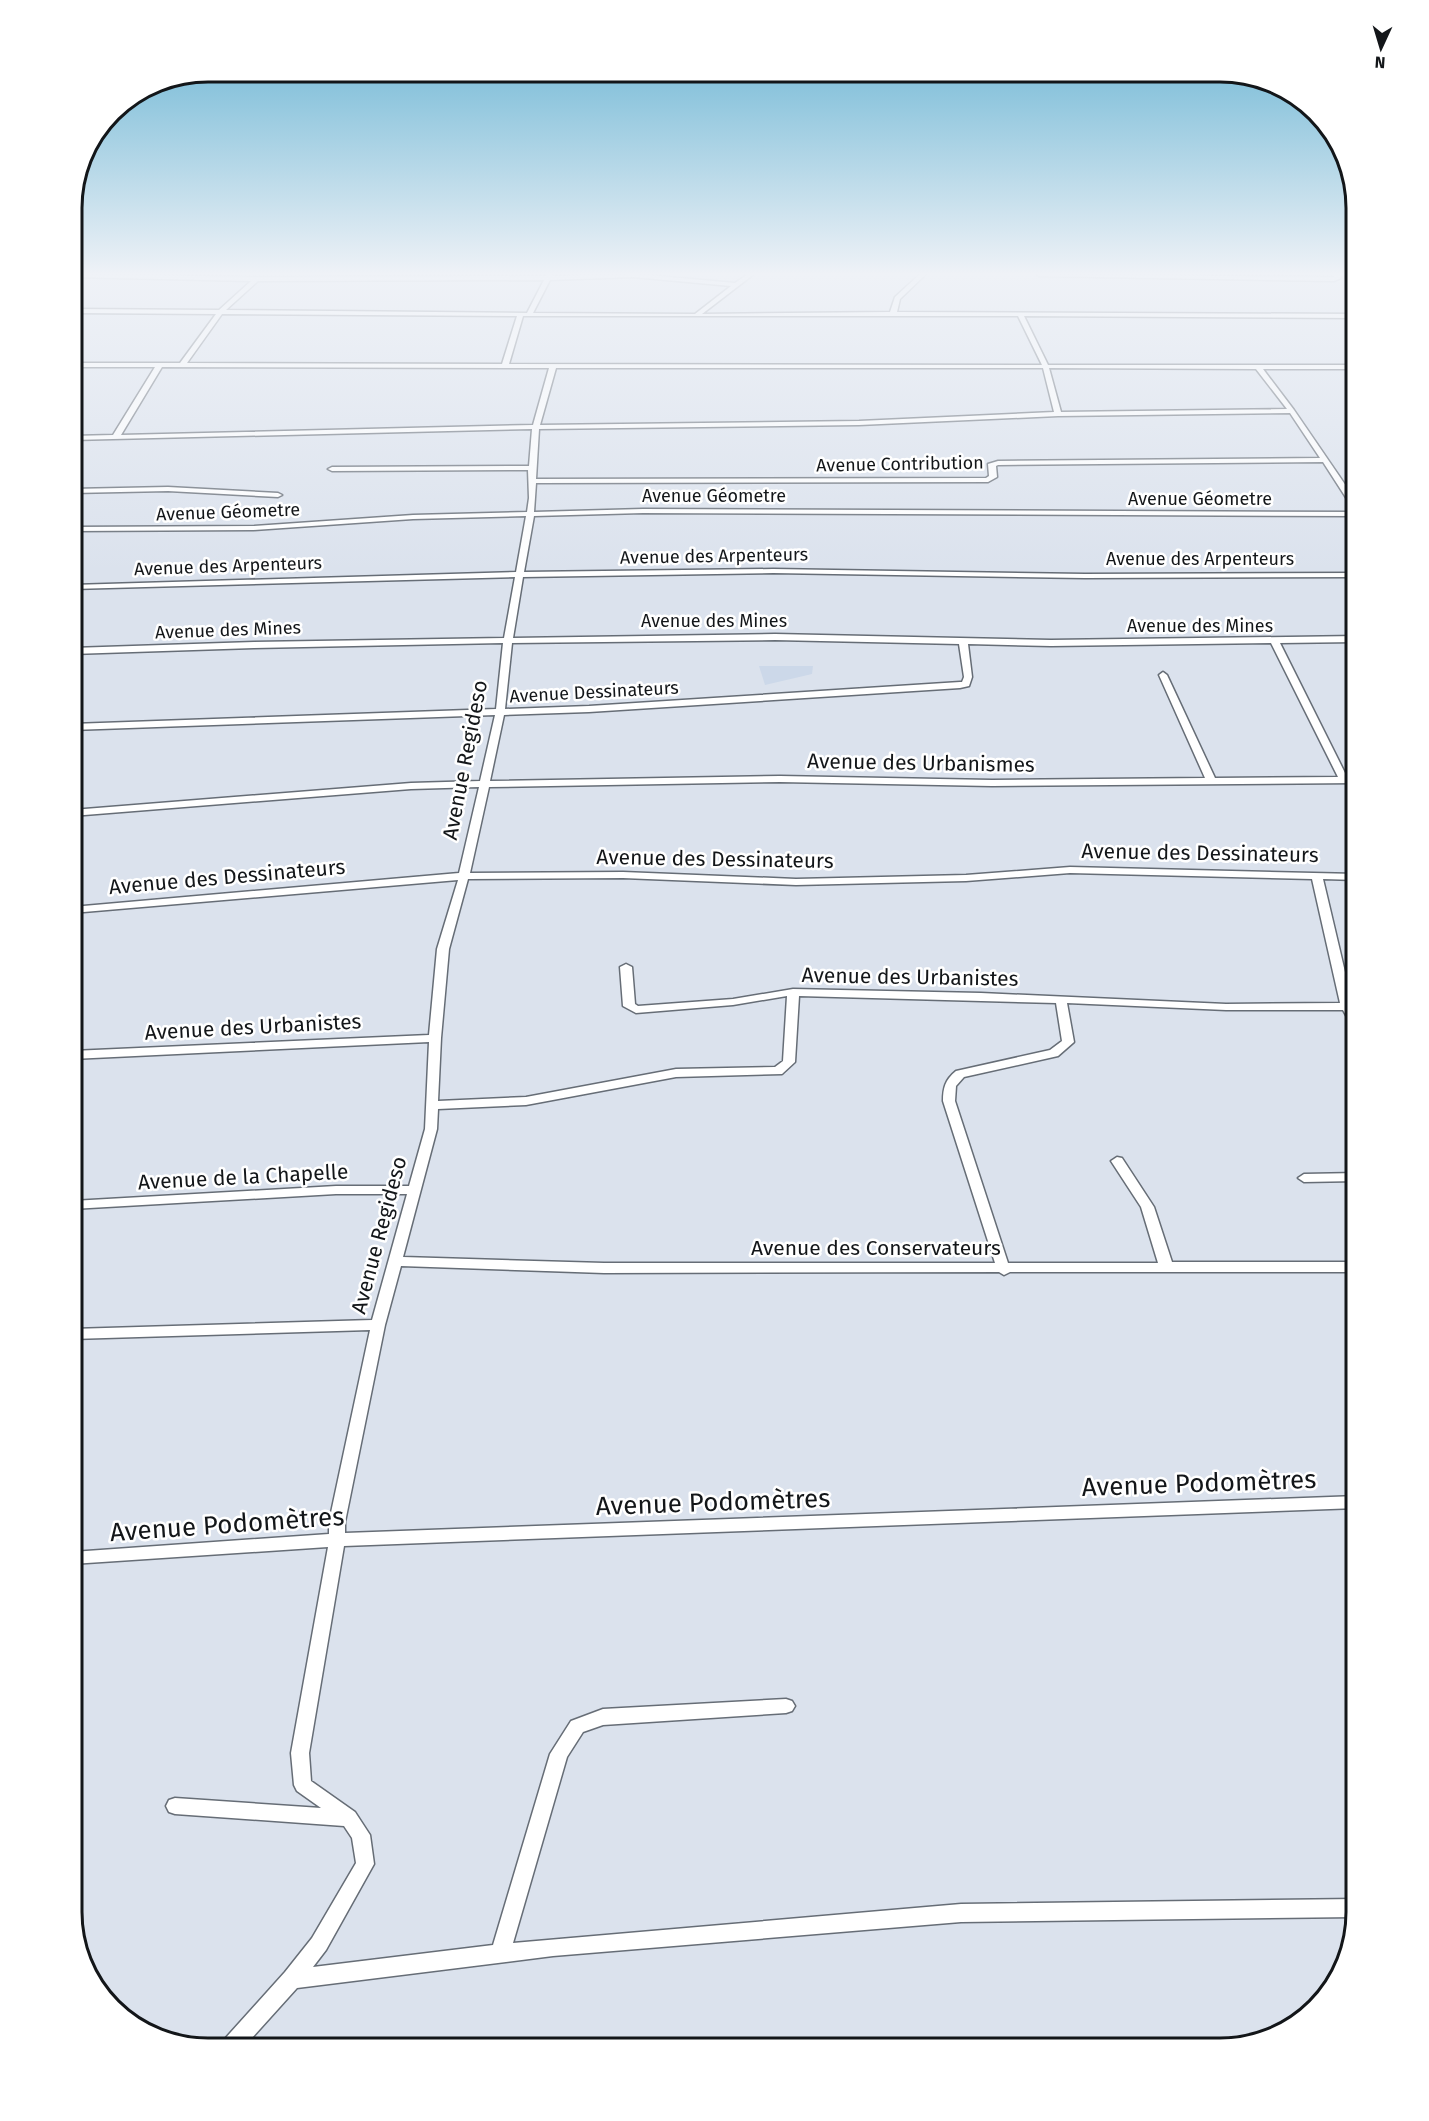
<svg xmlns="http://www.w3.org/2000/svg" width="1429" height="2121" font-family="'Fira Sans',sans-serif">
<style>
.built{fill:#ccd8e9}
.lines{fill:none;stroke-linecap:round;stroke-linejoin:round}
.street-casing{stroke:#666d76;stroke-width:3}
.street{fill:#fff;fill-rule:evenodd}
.labels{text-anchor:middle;stroke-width:5;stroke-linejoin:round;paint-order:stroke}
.far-street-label{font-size:18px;fill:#131619;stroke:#fff}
.street-label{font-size:21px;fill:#131619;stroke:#fff}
.near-street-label{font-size:26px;fill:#131619;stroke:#fff}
.rim{fill:none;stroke:#131619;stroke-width:3}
</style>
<rect width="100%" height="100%" fill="#dbe2ed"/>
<path class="built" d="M759 666H813L812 674 765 685Z"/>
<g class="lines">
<defs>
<path id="street" d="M72 274 256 277 546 276 547 274H553L552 276H561L637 274 735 283 748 274H754L702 314 890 312 895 297 920 274H926L900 299 897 312 1357 314V318L1024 316 1048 365H1357V369H1263L1294 410 1357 502V510H1354L1323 462 998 465 996 466 997 477 988 482 536 483 534 512 643 509 1357 512V516L643 513 534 516 524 572 773 569 1085 574 1357 573V577L1085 578 773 573 523 577 513 638 775 634 1051 640 1357 636V642L1280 643 1347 777H1357V783L992 786 780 782 489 787 470 873 623 872 796 879 966 875 1070 867 1357 874V880L1323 879 1353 1006 1357 1014V1030L1353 1028 1343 1010H1226L1067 1003 1074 1042 1058 1056 964 1077 956 1086 955 1101 1008 1263H1158L1141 1207 1111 1161 1117 1157 1122 1158 1154 1207 1172 1262H1357V1272H1010L1004 1275 999 1272 604 1273 401 1266 385 1325 345 1522V1533L1357 1496V1508L344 1546 309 1753 311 1781 355 1812 370 1835 374 1864 326 1950 313 1967 493 1945 550 1754 571 1721 603 1709 786 1699 792 1701 795 1706 792 1711 786 1713 603 1725 583 1732 567 1757 513 1943 961 1904 1357 1899 1356 1917 961 1922 553 1956 297 1988 242 2049H219L222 2042 285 1972 312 1938 356 1863 352 1838 344 1826 175 1814 169 1812 166 1806 169 1800 175 1798 321 1808 297 1791 294 1785 291 1753 328 1547 72 1564V1552L329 1534V1522L370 1330 72 1339V1329L372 1320 407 1194H336L72 1209V1201L336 1186H409L425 1129 429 1042 72 1059V1051L429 1035 437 949 458 880 72 913V907L459 873 479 787 411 789 72 816V810L411 783 480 781 495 715 72 730V724L496 709 503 643 254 648 72 654V648L254 642 504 638 515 577 72 589V585L516 572 526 516 413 519 254 530 72 531V527L254 526 413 515 527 512 529 498 528 470 332 471 328 469 332 467 529 466 532 429 72 440V436L113 435 155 367H72V363H180L216 314 72 313V309L219 310 251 281 72 277ZM633 277 731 286 695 314 533 313 550 280ZM544 280 527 313 226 310 258 281ZM222 314 517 316 502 364 187 363ZM523 316H1018L1042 365 509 364ZM162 367 549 368 533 425 121 435ZM556 368H1043L1054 412 859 421 540 425ZM1049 368 1256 369 1287 409 1061 412ZM1290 413 1320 458 998 461 988 464 989 476 986 478 536 479 539 429 859 425 1058 416ZM775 640 959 644 964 677 962 682H960L589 706 505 709 512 643ZM1271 643 1338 777 1215 778 1167 675 1163 672 1159 675 1205 778 992 780 780 776 490 781 504 715 589 712 960 688 969 686 972 677 968 644 1051 646ZM1070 873 1312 879 1340 1003 1226 1004 981 993 793 989 733 999 638 1006 635 1004 632 967 626 964 620 967 623 1006 636 1013 733 1005 787 996 783 1061 775 1067 676 1069 526 1097 438 1101 441 1038 449 949 468 879 623 878 796 885 966 881ZM799 996 1056 1003 1062 1041 1050 1050 956 1071C945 1080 943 1088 943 1101L995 1263H604L403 1257 437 1129 438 1109 526 1105 676 1077 782 1074 795 1062Z
M1036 274 1334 277 1333 274H1339L1341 278 1334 281 1039 276Z
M168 487 278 493 282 495 278 497 168 491 72 493V489Z
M1357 1173V1181L1304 1182 1298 1178 1304 1174Z"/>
</defs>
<use href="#street" class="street-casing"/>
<use href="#street" class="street"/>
</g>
<linearGradient id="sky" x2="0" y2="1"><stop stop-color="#5dafd0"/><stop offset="0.48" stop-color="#eff2f7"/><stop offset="1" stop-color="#eff2f7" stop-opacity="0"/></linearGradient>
<rect width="1429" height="571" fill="url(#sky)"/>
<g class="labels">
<g class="far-street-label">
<text transform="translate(900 464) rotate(-1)" y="6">Avenue Contribution</text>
<text x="714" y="502">Avenue Géometre</text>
<text x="1200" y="505">Avenue Géometre</text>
<text transform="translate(228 512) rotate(-2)" y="6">Avenue Géometre</text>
<text transform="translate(714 556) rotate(-1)" y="6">Avenue des Arpenteurs</text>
<text x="1200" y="565">Avenue des Arpenteurs</text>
<text transform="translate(228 566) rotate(-2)" y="6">Avenue des Arpenteurs</text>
<text x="714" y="627">Avenue des Mines</text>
<text x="1200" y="632">Avenue des Mines</text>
<text transform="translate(228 630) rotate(-2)" y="6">Avenue des Mines</text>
<text transform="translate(594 692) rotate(-3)" y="6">Avenue Dessinateurs</text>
</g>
<g class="street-label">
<text transform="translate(465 760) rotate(-79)" y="7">Avenue Regideso</text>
<text transform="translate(921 763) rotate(1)" y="7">Avenue des Urbanismes</text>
<text transform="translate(1200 853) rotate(1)" y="7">Avenue des Dessinateurs</text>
<text transform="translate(715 859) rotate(1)" y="7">Avenue des Dessinateurs</text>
<text transform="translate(227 877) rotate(-5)" y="7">Avenue des Dessinateurs</text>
<text transform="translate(910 977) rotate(1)" y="7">Avenue des Urbanistes</text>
<text transform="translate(253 1027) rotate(-3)" y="7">Avenue des Urbanistes</text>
<text transform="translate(243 1177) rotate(-3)" y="7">Avenue de la Chapelle</text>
<text transform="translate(379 1235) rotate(-75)" y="7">Avenue Regideso</text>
<text x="876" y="1255">Avenue des Conservateurs</text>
</g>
<g class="near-street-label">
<text transform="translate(1199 1483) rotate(-2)" y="9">Avenue Podomètres</text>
<text transform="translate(713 1502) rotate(-2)" y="9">Avenue Podomètres</text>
<text transform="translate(227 1524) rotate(-4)" y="9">Avenue Podomètres</text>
</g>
</g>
<path d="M0 0H1429V2121H0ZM208 82H1220A126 126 0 0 1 1346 208V1912A126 126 0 0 1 1220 2038H208A126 126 0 0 1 82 1912V208A126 126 0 0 1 208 82Z" fill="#fff" fill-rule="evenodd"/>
<path class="rim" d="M208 82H1220A126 126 0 0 1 1346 208V1912A126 126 0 0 1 1220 2038H208A126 126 0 0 1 82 1912V208A126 126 0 0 1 208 82Z"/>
<g transform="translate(1381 48) rotate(184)" stroke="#ffffff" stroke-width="4.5" paint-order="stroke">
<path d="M0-4.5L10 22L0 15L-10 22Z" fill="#131619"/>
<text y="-9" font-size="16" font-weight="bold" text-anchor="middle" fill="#131619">N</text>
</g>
</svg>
